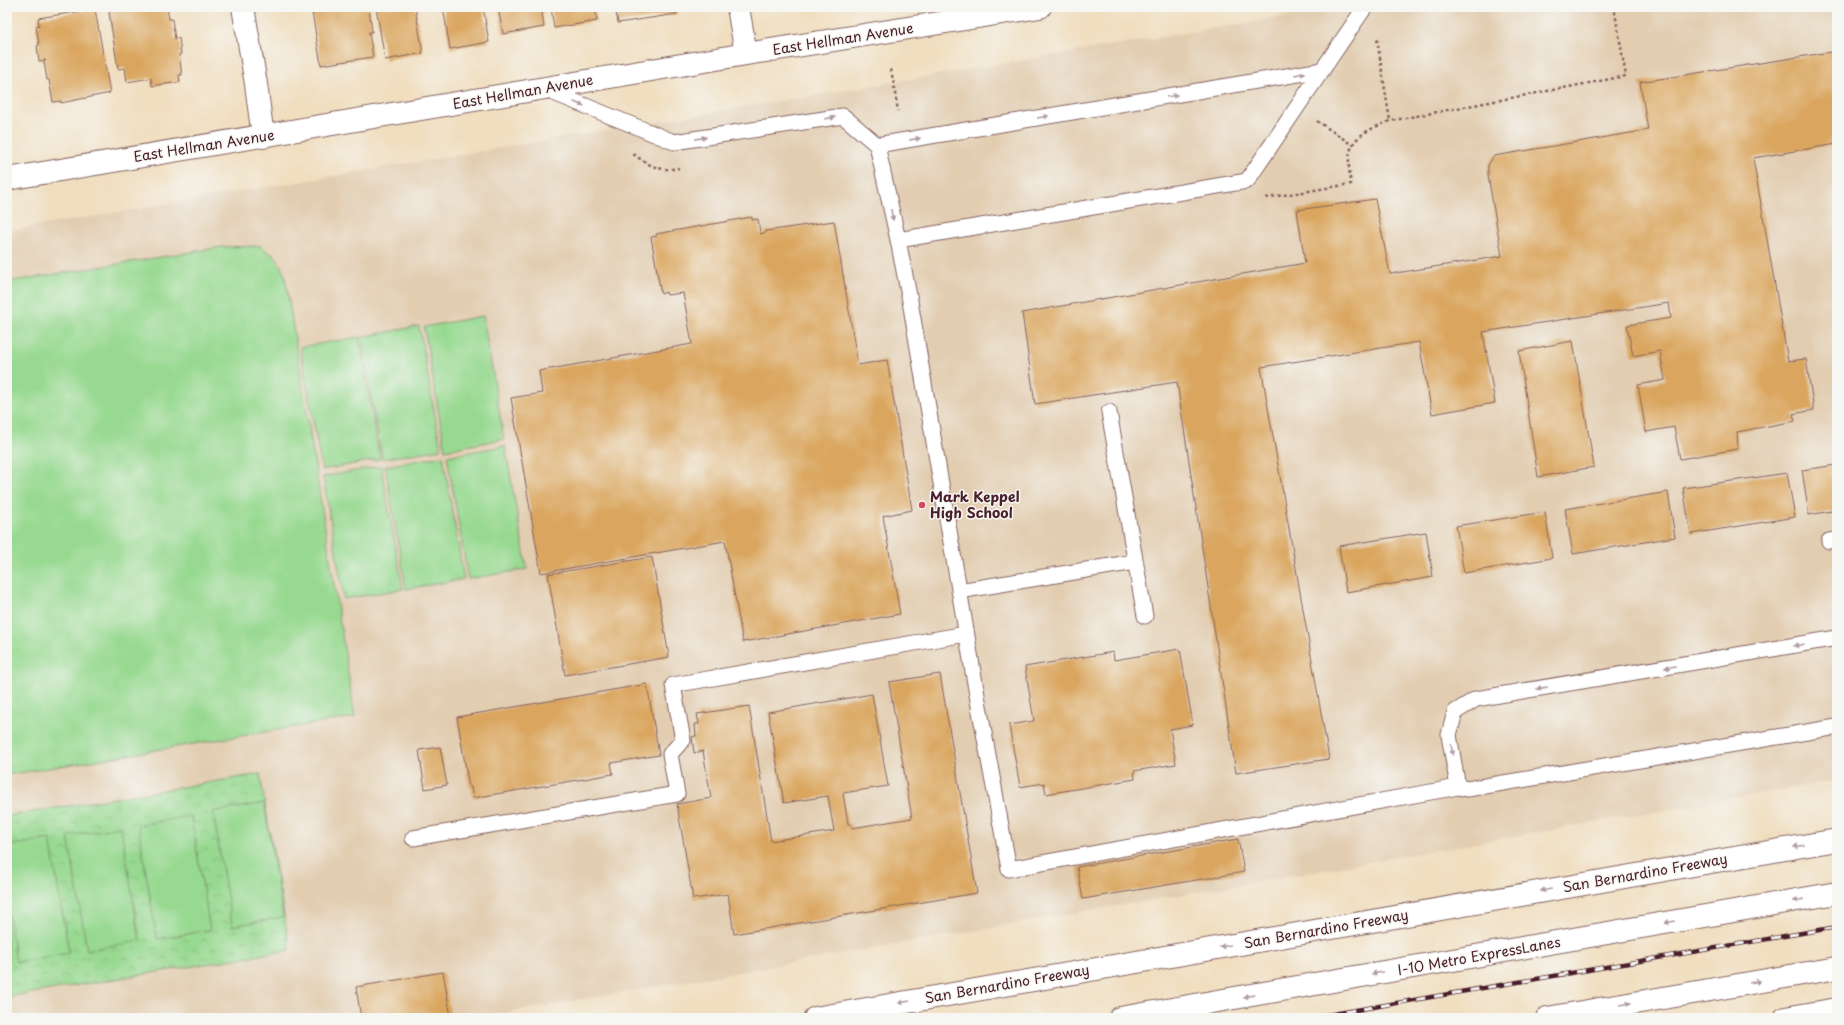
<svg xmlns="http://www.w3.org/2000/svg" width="1844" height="1025" font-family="'Playpen Sans',sans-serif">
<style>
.built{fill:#e2cdb1}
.park{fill:url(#park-crowns);stroke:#707c5e}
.garden{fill:#97d990;stroke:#707c5e}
.building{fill:#daa65e}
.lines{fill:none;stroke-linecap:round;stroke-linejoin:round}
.service-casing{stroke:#84625f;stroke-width:17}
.tertiary-casing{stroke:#84625f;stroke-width:24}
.motorway-casing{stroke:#84625f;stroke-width:24}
.path{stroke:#84625f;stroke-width:2.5;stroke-dasharray:3 3;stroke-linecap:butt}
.service{stroke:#fff;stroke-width:15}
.tertiary{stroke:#fff;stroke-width:22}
.motorway{stroke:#fff;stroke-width:22}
.rail-casing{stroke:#4a1f2b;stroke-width:4.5}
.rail{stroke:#f6f6f2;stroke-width:3;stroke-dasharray:9;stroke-linecap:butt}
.oneway{fill:#ae9aa0}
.poi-dot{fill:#d1495b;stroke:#f6f6f2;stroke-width:1.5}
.labels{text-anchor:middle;stroke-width:3;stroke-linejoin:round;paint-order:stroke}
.street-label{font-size:14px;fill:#4a1f2b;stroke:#f6f6f2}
.poi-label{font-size:14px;font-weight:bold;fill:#4a1f2b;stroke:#f6f6f2;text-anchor:start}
</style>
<defs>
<pattern id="park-crowns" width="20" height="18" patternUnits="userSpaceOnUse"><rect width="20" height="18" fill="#97d990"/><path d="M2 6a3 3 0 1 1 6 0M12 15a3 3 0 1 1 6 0" fill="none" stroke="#84ba7c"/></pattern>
</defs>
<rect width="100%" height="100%" fill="#f6f6f2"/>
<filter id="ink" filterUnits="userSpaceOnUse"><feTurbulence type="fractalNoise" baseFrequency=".025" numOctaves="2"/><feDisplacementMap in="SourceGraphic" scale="8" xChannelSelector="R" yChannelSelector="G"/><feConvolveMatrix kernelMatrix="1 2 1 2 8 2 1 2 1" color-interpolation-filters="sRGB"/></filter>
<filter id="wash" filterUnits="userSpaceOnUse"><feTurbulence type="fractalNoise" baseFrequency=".012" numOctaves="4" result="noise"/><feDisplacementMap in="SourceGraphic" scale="16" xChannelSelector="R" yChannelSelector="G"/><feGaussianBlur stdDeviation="0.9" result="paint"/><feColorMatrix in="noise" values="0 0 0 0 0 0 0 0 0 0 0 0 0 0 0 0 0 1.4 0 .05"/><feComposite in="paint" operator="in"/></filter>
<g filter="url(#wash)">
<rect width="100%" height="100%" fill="#f0debf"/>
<path class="built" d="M1339 7H1837V780L476 1018H7V231Z"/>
<path class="park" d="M260 774 290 950 7 997V816Z"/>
<path class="garden" d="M260 246 277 258 285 276 355 717 7 775V282L222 247Z
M483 316 504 439 445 450 424 327Z
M419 326 441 449 382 459 361 337Z
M359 337 380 459 322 470 300 347Z
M505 446 527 569 468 579 447 456Z
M443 456 464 579 406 589 385 466Z
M381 466 403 589 344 599 323 477Z
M264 803 283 917 232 926 213 812Z
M191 816 210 930 157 939 138 825Z
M121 827 140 941 87 950 68 836Z
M50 839 69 953 16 962 7 905V846Z"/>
<g id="blocks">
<path class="building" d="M143 7H167L169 19H172L175 39 179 38 181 54H179L182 75H179L180 82 152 86 151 78 127 82 125 68 118 69 109 12Z
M343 7H369L372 32H369L373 57 321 65 312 12Z
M376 7H415L423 53 385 60Z
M443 7H483L489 42 450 49Z
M498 7H545L546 11 542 12 544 27 503 34Z
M551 7H595L597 21 554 28Z
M615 7H676L677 14 618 23Z
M95 9 110 93 61 103V101L53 102 49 80H47L44 62 46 60 39 61 37 46 39 45 36 26 39 25 38 18Z
M1837 51V144L1753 158 1788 361 1806 359 1814 410 1793 414 1795 421 1737 432 1738 449 1680 459 1674 427 1646 432 1638 385 1665 380 1660 351 1633 356 1627 325 1671 318 1669 303 1483 332 1495 403 1432 414 1419 342 1261 367 1329 759 1236 773 1177 382 1035 404 1022 313 1305 263 1297 210 1375 199 1390 274 1502 256 1488 176V165L1494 156 1648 130 1640 82Z
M752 217V220L758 219 760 234 766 232V231L834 221 858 365 887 360 912 510 883 516 900 614 743 642 725 541 541 573 511 398 542 393 539 371 692 344 683 293 667 295 666 292 661 294 651 237 657 236 656 234Z
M1573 341 1594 467 1538 477 1519 351Z
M1837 465V510L1809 515 1802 470Z
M1787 473 1795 517 1691 534 1683 488Z
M1668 492 1675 537 1573 554 1565 509Z
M1545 512 1552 558 1464 573 1456 526Z
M1426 532 1433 577 1346 592 1339 546Z
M652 557 669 657 565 675 548 574Z
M1180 649 1193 725 1170 729 1176 764 1134 771 1135 779 1046 794 1044 783 1020 787 1009 725 1034 721 1025 667 1113 652 1114 660Z
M940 674 977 893 734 934 728 894 693 899 677 804 711 798 703 751 694 753 692 737 696 736 695 724H699L697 714 749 706 771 841 834 831 828 796 784 803 768 712 872 694 888 786 843 793 848 824H851L852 828 912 818 889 682Z
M647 684 659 755 611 763 613 774 473 798 471 787H469L457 717Z
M440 747 447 785 425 789 419 750Z
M1238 839 1244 872 1083 899 1077 867Z
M443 972 451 1017 361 1018 356 987Z"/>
</g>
</g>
<g filter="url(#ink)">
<use href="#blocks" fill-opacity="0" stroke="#84625f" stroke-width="1"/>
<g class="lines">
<defs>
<path id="service" d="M544 89 674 142 843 116 877 145 898 240 1247 181 1365 7
M877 145 1322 70
M898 240 910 301 977 695 1009 869 1458 787
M1109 412 1145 616
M1829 541 1837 540
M959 591 1135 562
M1837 638 1476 699 1455 712 1449 735 1458 787 1467 789 1837 727
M413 838 677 794 670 754 683 740 673 685 966 634"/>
<path id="tertiary" d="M243 7 256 84 263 137
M738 7 746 54
M7 179 746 54 1040 7"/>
<path id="motorway" d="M815 1018 1837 840
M1120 1018 1837 893
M1547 1018 1837 968
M1785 1018 1837 1009"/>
</defs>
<use href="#service" class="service-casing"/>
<use href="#tertiary" class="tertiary-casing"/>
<use href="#motorway" class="motorway-casing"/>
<path class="path" d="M1377 39 1390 121
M891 69 898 111
M1317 121 1351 144
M633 154C649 165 658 172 679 168
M1266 198 1351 184C1344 144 1353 135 1390 121L1626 76 1614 7"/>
<use href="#service" class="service"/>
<use href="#tertiary" class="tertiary"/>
<use href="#motorway" class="motorway"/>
<defs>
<path id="rail" d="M1310 1018 1837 927"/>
</defs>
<use href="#rail" class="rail-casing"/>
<use href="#rail" class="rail"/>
</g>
<defs><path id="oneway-solid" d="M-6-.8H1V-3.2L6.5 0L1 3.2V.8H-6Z"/></defs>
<g class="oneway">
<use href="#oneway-solid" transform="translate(1300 74) rotate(-10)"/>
<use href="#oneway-solid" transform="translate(1172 96) rotate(-10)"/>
<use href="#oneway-solid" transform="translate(579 104) rotate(23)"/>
<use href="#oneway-solid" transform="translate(1043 117) rotate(-10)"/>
<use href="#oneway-solid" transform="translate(830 118) rotate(-9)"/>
<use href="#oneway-solid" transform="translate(701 138) rotate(-9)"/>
<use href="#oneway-solid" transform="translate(915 139) rotate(-9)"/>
<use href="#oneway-solid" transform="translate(892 215) rotate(78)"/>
<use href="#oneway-solid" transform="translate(1799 645) rotate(170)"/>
<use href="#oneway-solid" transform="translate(1670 667) rotate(170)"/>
<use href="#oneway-solid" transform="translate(1542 688) rotate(171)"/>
<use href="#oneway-solid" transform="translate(1452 750) rotate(80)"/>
<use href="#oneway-solid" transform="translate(1799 846) rotate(170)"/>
<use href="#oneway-solid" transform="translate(1546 890) rotate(170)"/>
<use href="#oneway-solid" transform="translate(1799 900) rotate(170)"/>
<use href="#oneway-solid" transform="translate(1670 922) rotate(170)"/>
<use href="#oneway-solid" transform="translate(1225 946) rotate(170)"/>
<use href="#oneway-solid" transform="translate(1377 973) rotate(170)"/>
<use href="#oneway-solid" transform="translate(1755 982) rotate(-10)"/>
<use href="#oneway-solid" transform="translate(1249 996) rotate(170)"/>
<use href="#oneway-solid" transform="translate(904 1002) rotate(170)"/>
<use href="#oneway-solid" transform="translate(1626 1004) rotate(-10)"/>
</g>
</g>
<circle class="poi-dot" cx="922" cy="505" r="4"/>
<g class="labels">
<g class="street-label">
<text transform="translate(843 39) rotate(-9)" y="5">East Hellman Avenue</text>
<text transform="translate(523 92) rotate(-10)" y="5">East Hellman Avenue</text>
<text transform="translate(204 146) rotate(-9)" y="5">East Hellman Avenue</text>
<text transform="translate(1645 873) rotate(-10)" y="5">San Bernardino Freeway</text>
<text transform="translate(1326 929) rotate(-10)" y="5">San Bernardino Freeway</text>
<text transform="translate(1479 956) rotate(-10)" y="5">I-10 Metro ExpressLanes</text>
<text transform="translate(1007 984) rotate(-10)" y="5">San Bernardino Freeway</text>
</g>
<g class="poi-label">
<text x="930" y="502">Mark Keppel<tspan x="930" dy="16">High School</tspan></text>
</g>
</g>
<rect width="1844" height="1025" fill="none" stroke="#f6f6f2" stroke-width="24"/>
</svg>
